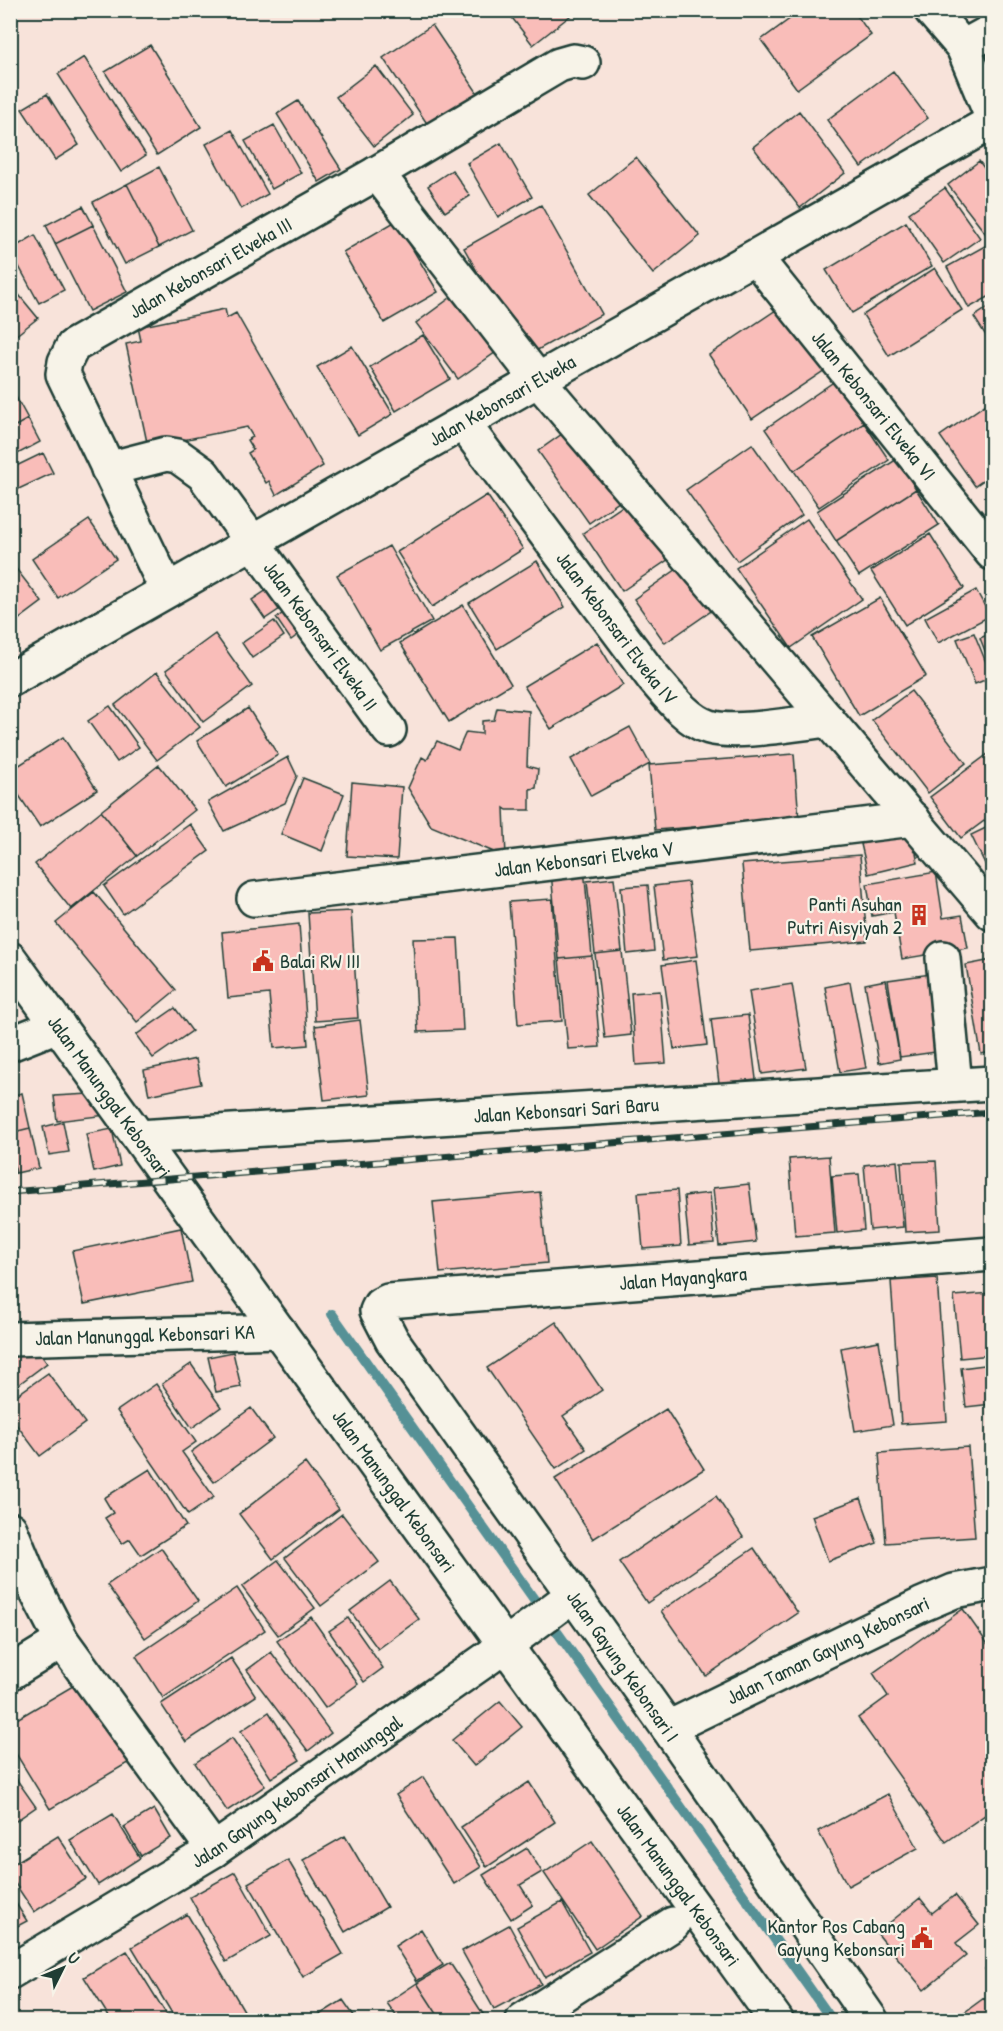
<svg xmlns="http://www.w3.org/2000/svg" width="1003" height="2031" font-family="'Patrick Hand',sans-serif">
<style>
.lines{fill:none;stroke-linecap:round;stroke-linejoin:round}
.stream{stroke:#569196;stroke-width:10}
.building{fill:#f9bdb9;stroke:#1f3d34;stroke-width:1.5}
.minor-casing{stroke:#1f3d34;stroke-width:38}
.minor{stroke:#f7f3e8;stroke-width:33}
.rail-casing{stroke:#1f3d34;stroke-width:7}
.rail{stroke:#f7f3e8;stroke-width:4.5;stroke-dasharray:14;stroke-linecap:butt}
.labels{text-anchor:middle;stroke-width:4.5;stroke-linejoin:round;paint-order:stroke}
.street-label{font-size:20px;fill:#1f3d34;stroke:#f7f3e8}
.poi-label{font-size:20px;fill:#1f3d34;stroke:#f7f3e8;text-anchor:end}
</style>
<rect width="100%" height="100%" fill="#f8e3da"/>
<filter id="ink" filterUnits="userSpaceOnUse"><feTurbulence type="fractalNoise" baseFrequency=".0167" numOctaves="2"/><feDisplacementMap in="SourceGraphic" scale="12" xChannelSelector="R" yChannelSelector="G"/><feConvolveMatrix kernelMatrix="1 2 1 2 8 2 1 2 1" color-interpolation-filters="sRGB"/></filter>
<g filter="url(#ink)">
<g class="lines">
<path class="stream" d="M332 1314 832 2020"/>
</g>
<path class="building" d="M506 10H565L570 16 533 45Z
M802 10H853L871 35 797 89 761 40Z
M432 25 479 95 430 128 383 58Z
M150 45 201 127 157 155 105 72Z
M84 57 146 155 121 172 58 74Z
M376 66 413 115 374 146 336 97Z
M893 71 928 118 861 167 827 120Z
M47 94 79 145 55 160 22 109Z
M298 101 341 169 319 182 277 114Z
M799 111 845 173 800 208 753 147Z
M274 125 301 173 272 189 245 141Z
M232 130 268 194 241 209 206 144Z
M501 143 532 197 498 217 467 163Z
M636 157 700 236 653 274 589 195Z
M979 161 992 179V235L989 238 948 185Z
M159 167 192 230 159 247 127 184Z
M452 170 470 196 445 212 428 186Z
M127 184 159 247 125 264 93 202Z
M945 188 980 238 944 263 909 213Z
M541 205 602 314 525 357 464 248Z
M83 206 93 225 55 244 46 225Z
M396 221 438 292 384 323 343 252Z
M906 222 932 266 852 313 826 270Z
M93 225 127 292 89 311 55 244Z
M35 235 64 290 39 303 10 250Z
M992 242V295L969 308 947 267Z
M935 268 962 310 889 356 863 315Z
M10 284 38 318 10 340Z
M461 290 503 347 458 379 416 323Z
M992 305V345L974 317Z
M782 306 825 370 752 419 709 355Z
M225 309 227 318 236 313 323 466 276 495 269 481 266 483 248 453 253 450 247 440 253 437 247 427 148 447 126 344 141 341 138 327Z
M423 335 450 379 396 411 370 367Z
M352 346 393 414 358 435 317 367Z
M835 381 864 423 794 471 765 429Z
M10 386 28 419 10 429Z
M992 400V474L975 486 940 436Z
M28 419 40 442 10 458V429Z
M864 423 889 460 819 507 794 471Z
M572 427 623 499 589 523 538 451Z
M752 444 802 515 737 561 686 490Z
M43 453 53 473 10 493V469Z
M897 459 916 489 836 541 817 511Z
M916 489 939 525 859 576 836 541Z
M487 495 523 549 432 607 397 552Z
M633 499 672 557 622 591 583 533Z
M807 519 862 599 791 648 736 568Z
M89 520 116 559 58 598 32 559Z
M930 534 964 588 905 625 871 571Z
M389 546 432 621 380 650 337 575Z
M10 561 42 602 10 626Z
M537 561 565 607 497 649 469 603Z
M683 565 714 609 665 643 634 599Z
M276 584 289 603 265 619 252 600Z
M976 590 990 616 938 643 925 618Z
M880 598 926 676 859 716 812 637Z
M463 605 511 684 449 722 400 643Z
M291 608 306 629 291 640 276 618Z
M274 621 284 636 252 658 242 643Z
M974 633 992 677 975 684 957 639Z
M992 633V669L980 638Z
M215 634 252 686 203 722 166 670Z
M597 642 623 685 551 729 524 686Z
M157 672 200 727 157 760 115 705Z
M911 691 966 763 928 793 872 720Z
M110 706 139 747 117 762 88 721Z
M248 708 278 755 226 787 197 741Z
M497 708 529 711 527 766 538 769 536 788 530 789V810H507L504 808 506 857 431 826 408 788 422 757 427 760 437 741 458 750 466 732 482 734V721L494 720Z
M630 727 650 764 591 796 571 759Z
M63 737 97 790 40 827 10 782V771Z
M992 751V815L961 838 930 797Z
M794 754 799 819 655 830 649 765Z
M288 757 297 776 285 803 224 831 208 802Z
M159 765 195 810 137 856 101 811Z
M303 778 344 794 322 851 281 834Z
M352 782 402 787 397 859 347 856Z
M101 811 137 856 71 909 35 864Z
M190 824 209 851 123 914 104 886Z
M992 825V875L991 876 971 835Z
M912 834 918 862 868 874 861 844Z
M860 855 867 941 750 951 742 864Z
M584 868 592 956 559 959 551 872Z
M936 872 943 918 962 915 968 948 902 959 894 912 872 916 867 884Z
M614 878 622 951 595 954 587 881Z
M688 882 698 956 663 960 654 886Z
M648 885 654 951 627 954 621 887Z
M94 892 176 990 137 1022 56 923Z
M552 899 562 1021 518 1024 509 902Z
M351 911 358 1018 315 1021 308 913Z
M299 924 308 1045 274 1048 269 994 228 998 222 932Z
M458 938 463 1030 418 1032 413 939Z
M622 951 631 1035 605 1038 595 954Z
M592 956 600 1047 568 1049 559 959Z
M696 960 707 1045 674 1049 662 965Z
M992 960V1052L981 1054 966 965Z
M938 973 950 1050 900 1057 888 980Z
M886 980 900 1059 879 1063 865 984Z
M850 982 866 1068 840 1072 825 987Z
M792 984 806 1068 762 1074 749 991Z
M660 991 666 1063 636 1065 631 993Z
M175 1008 192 1031 153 1058 136 1035Z
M748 1015 756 1079 719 1083 711 1019Z
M360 1020 369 1095 324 1100 315 1026Z
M196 1059 201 1084 149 1095 144 1070Z
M22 1093 30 1128 10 1133V1096Z
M90 1094 107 1115 57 1121 54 1096Z
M63 1122 69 1152 49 1155 43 1127Z
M30 1128 39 1168 16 1173 10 1147V1133Z
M112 1129 120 1166 94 1172 86 1134Z
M10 1147 16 1173 10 1174Z
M829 1156 835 1233 795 1236 789 1159Z
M897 1161 903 1227 870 1230 864 1165Z
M936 1161 940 1230 905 1232 901 1162Z
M859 1174 864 1230 837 1233 832 1176Z
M749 1184 756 1242 719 1246 713 1188Z
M677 1190 681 1246 643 1249 638 1193Z
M540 1192 547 1263 440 1273 433 1202Z
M710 1193 714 1243 689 1245 684 1196Z
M181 1228 192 1282 84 1304 72 1251Z
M937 1278 947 1421 901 1424 891 1281Z
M992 1293V1355L960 1358 954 1296Z
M556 1322 602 1390 563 1416 586 1449 556 1469 487 1368Z
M879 1341 893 1425 855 1431 841 1348Z
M32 1343 47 1363 15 1387 10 1381V1359Z
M233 1352 241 1387 216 1392 208 1357Z
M191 1364 221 1407 192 1428 162 1384Z
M992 1364V1404L966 1407 961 1368Z
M48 1373 85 1423 40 1456 10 1416V1400Z
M156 1384 196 1442 182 1452 214 1497 188 1515 117 1411Z
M251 1408 273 1438 214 1482 191 1452Z
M666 1409 704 1469 593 1539 555 1479Z
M968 1447 975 1537 886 1543 879 1453Z
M305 1463 339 1509 273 1559 239 1514Z
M150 1469 186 1526 141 1555 130 1539 122 1544 105 1518 113 1513 104 1498Z
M716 1496 743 1537 647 1603 619 1562Z
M861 1498 877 1543 828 1561 812 1516Z
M342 1514 379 1562 321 1606 285 1558Z
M161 1548 198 1601 145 1638 107 1585Z
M754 1548 798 1613 706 1676 661 1611Z
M278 1560 315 1608 278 1635 242 1587Z
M390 1581 419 1619 378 1649 350 1611Z
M237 1588 265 1630 163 1698 136 1656Z
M963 1609 992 1650V1810L946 1842 858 1718 888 1696 873 1673Z
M311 1617 358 1684 325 1708 277 1641Z
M348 1618 383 1668 364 1682 329 1631Z
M271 1652 331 1733 308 1751 247 1670Z
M231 1658 256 1696 186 1742 161 1704Z
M83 1680 131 1761 50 1809 10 1744V1723Z
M500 1701 522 1727 474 1766 452 1740Z
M269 1712 300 1760 271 1778 241 1731Z
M232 1738 265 1786 227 1811 195 1763Z
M10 1770 36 1807 10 1825Z
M423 1777 481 1867 454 1884 396 1795Z
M529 1782 555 1822 487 1867 461 1827Z
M888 1794 918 1848 848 1886 818 1831Z
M154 1809 171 1838 141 1856 124 1827Z
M113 1814 140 1858 98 1885 70 1840Z
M58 1836 86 1879 34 1912 10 1876V1866Z
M345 1836 387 1907 345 1932 303 1860Z
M592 1841 643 1916 595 1949 544 1873Z
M527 1848 542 1872 520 1885 533 1905 511 1919 483 1875Z
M288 1860 343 1954 303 1977 248 1883Z
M235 1872 271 1936 226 1962 190 1897Z
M10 1894 27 1921 10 1930Z
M955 1895 979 1925 956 1943 966 1956 924 1990 877 1933 920 1898 932 1913Z
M562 1902 590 1952 545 1977 517 1927Z
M187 1914 246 2014 235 2020H176L132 1947Z
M509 1925 541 1984 494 2009 462 1951Z
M421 1929 443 1965 417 1981 395 1946Z
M127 1951 170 2020H111L84 1977Z
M450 1963 485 2017 480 2020H441L417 1983Z
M992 1966V1988L985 1969Z
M417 1983 441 2020H399L387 2003Z
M984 1998 992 2009V2020H954Z
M343 2000 357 2020H311Z"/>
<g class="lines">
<defs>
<g id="minor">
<path d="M931 10 963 47 992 117"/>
<path d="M963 47 992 31"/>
<path d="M377 173 538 380 992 913"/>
<path id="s1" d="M755 257 992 553"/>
<path id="s2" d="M463 423 654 679C668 695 688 721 709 727 736 735 798 723 828 720"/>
<path id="s3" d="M108 469 166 454 178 456 203 474 389 730"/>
<path id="s4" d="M167 590 63 374 65 362 73 346 377 173 559 65 573 61 583 63"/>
<path id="s5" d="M10 680 992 122"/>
<path id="s6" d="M254 899 913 819"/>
<path d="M943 958 955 1085"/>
<path id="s7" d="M10 959 776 2020"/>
<path d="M10 1044 58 1025"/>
<path id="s8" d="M139 1137 992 1083"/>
<path id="s9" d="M10 1339 279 1331"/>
<path d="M10 1529 33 1585 62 1641 214 1850"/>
<path d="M10 1673 62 1641"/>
<path id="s10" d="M668 1728 921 1605 954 1591 992 1584"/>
<path id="s11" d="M10 1972 214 1850 488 1658 573 1595"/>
<path d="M523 2020 673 1924"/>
<path id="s12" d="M871 2020 668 1728 392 1340 377 1311 380 1305 388 1301 992 1254"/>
</g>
</defs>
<use href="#minor" class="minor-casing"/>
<use href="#minor" class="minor"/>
<defs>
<path id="rail" d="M10 1192 992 1112"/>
</defs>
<use href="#rail" class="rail-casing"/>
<use href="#rail" class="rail"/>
</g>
</g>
<defs>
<symbol id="building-bare" viewBox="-9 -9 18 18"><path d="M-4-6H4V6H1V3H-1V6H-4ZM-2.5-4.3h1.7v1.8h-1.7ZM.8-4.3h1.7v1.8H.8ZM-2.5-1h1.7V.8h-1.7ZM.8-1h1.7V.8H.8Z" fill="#c8321e" stroke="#f7f3e8" stroke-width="2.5" paint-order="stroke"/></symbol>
<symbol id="civic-bare" viewBox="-9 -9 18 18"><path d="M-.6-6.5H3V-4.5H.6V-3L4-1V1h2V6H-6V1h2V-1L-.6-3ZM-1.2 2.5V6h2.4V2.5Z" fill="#c8321e" stroke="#f7f3e8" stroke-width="2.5" paint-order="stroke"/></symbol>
</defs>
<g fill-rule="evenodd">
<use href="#building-bare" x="904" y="900" width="30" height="30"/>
<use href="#civic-bare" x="248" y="946" width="30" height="30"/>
<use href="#civic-bare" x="907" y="1923" width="30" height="30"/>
</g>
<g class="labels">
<g class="street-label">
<text dy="7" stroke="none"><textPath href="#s4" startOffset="428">Jalan Kebonsari Elveka III</textPath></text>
<text dy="7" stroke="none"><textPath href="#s5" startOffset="566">Jalan Kebonsari Elveka</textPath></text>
<text dy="7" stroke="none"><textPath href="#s1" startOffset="190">Jalan Kebonsari Elveka VI</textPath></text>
<text dy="7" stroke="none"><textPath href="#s2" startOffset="256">Jalan Kebonsari Elveka IV</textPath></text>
<text dy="7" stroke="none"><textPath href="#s3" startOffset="303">Jalan Kebonsari Elveka II</textPath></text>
<text dy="7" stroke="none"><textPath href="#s6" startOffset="332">Jalan Kebonsari Elveka V</textPath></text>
<text dy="7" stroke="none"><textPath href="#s7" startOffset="170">Jalan Manunggal Kebonsari</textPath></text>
<text dy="7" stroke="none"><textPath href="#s8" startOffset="428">Jalan Kebonsari Sari Baru</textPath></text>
<text dy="7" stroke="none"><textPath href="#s12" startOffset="1176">Jalan Mayangkara</textPath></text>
<text dy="7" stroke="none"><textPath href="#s9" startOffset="135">Jalan Manunggal Kebonsari KA</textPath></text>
<text dy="7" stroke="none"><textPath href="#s7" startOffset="656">Jalan Manunggal Kebonsari</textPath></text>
<text dy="7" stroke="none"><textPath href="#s10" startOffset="178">Jalan Taman Gayung Kebonsari</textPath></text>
<text transform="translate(623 1666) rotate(55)" y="7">Jalan Gayung Kebonsari I</text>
<text dy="7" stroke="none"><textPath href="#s11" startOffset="339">Jalan Gayung Kebonsari Manunggal</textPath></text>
<text dy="7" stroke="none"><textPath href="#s7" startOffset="1142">Jalan Manunggal Kebonsari</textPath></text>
</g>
<g class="poi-label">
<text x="902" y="911">Panti Asuhan<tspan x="902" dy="23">Putri Aisyiyah 2</tspan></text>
<text x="280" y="968" text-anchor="start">Balai RW III</text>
<text x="905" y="1933">Kantor Pos Cabang<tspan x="905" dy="23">Gayung Kebonsari</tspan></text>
</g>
</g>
<rect width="1003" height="2031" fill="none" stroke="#f7f3e8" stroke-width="36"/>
<rect x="18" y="18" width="967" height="1995" fill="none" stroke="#1f3d34" stroke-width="2" filter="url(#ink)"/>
<g transform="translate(63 1968) rotate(47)" stroke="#f7f3e8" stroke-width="4.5" paint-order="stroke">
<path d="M0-4.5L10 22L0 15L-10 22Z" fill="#1f3d34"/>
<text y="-9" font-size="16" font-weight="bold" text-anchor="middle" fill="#1f3d34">U</text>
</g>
</svg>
